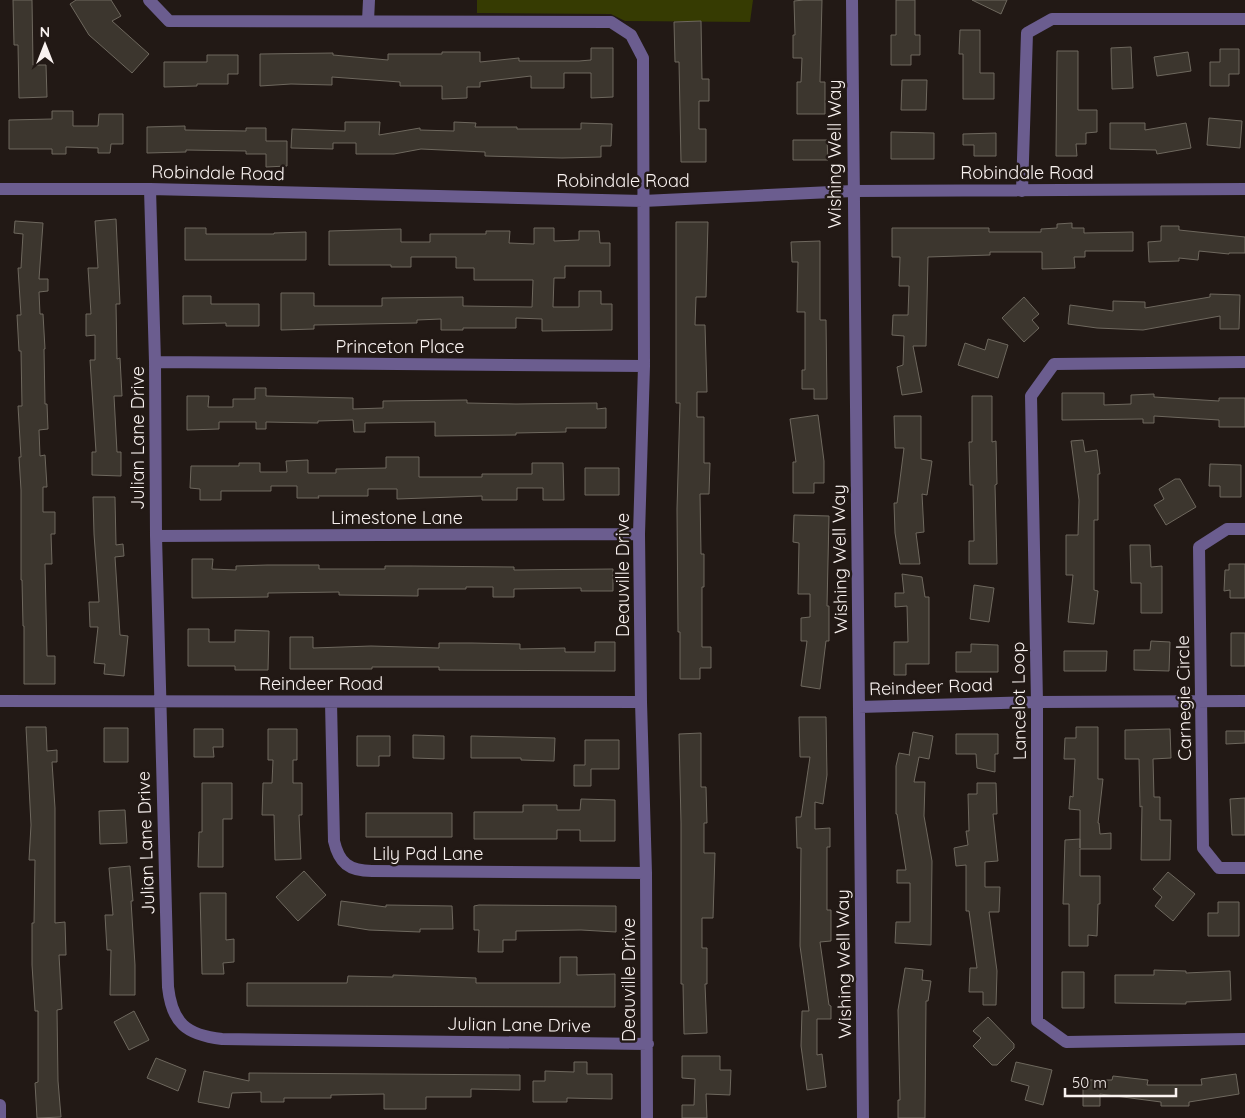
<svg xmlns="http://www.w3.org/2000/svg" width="1245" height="1118" font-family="Quicksand,sans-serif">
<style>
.green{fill:#363b02}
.building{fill:#3c362e;stroke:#6e685e}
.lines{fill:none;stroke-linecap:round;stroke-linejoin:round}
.street{stroke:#6b5d8f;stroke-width:12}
.labels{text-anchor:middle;stroke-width:5;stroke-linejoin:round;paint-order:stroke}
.street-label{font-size:18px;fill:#f9f2f0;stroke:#221915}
</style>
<rect width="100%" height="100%" fill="#221915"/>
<path class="green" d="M477 0H753L750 22 625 21 611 14 477 13Z"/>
<path class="building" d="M13 0H32L33 65H46L47 97 19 98 18 45H14Z
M76 0H111L121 16 112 21 149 54 132 73 89 35 70 4Z
M804 0H822L820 82H825V114H797V82H801L802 58H793V35H795L794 1Z
M896 0H915V35H920V55H911V65H891V35H896Z
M972 0H1007L1001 14Z
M701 21 702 79H709V101H699V129H706V162H681L679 62H675L674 22Z
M960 30H980V73H994V99H963V54H959Z
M1131 47 1133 88 1112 89 1111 48Z
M591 48H613V97L591 98V73H564V88H531V76L480 82V87H467V98L442 99V86H400V82L332 77V85L291 84 260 86V54L333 53V55L388 60V54H442V52H480V62L519 58V61H579L591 60Z
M1220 49H1239V74H1229V86H1210V62H1220Z
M1057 51H1078V110H1097V132L1086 133V144H1076L1077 156H1056Z
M1188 52 1191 71 1157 76 1154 57Z
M207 55H238V74H228V84H197V86L164 87V62H207Z
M902 80H927L926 110H901Z
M52 111H73V126H98L99 114H123V144H111L110 153H98V148L66 147V154H52V149H9V120L52 119Z
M1209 118 1242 121 1240 148 1207 145Z
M345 122H380L379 135 420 128V130L454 131V122L476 123 475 127H517V129H581V123L612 124 611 146H601V157L562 158 485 156V152L421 149 394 154H356V143H333V149L291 148 292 129 345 131Z
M1110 123H1145V130L1186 123 1191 148 1157 154 1156 150 1110 149Z
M185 126V130L246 131V128H266V141H287V166L266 167V154H246V151L186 150V152L147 153V127Z
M891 132 934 133V159H891Z
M996 133V156H974V145H963V134Z
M793 140H827L828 160H793Z
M116 219 120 304H116L117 359 120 358 122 396H114L117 452H121V476L92 475V452H96L90 360H95V335L86 336V314H91L88 268H98L95 221Z
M15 221 43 223 39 279H48V291L39 292 40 314H43L45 349H44L45 404H47L48 429 39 430 40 456 45 455 47 487H43V512H55V534H51L52 564H45L47 656H55V684H24V626H23L22 580H21V490L19 457H21L18 406H22L21 351H19L17 315H21L18 268H21L23 234 14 233Z
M676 222H708L706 297H696L695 325H705L707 392H697V417H704V463H710L709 494H700L701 554H704V587H702V647H711V668H700V679H680V632H678L677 509 680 403H676Z
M1072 223V228H1084V233L1133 232V251H1085V257H1074L1075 268 1042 269V252H990V255L928 257 926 346H913L922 392 902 395 897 367 903 365 904 336 892 335 893 315H908L909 286H899L900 257H892V228H989V232H1041V229L1057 228V224Z
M1161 226H1179V230L1245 237V253H1229V254L1199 251 1198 260 1179 258V261L1149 262 1148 242 1161 241Z
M185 228H206V234H274V233L306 232V260H185Z
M534 228H554V241L579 240V231H599L600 243H610V266H565V278H554L553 307H579V291H601V304H612V330L542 331V319L516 318V328H463V330H441V319L417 320V323L314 325V329L281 330V293H314V306H382V298L463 297V306L532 307 533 280H474V268H456V257H411V267H391V265H329V231L401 229V242H430V234H486V231H510L509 243 534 244Z
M820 241V320H826L827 399H814V389H802V370H805V312H797L798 262H792L791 242Z
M1210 294 1240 295 1239 329H1220V316L1143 330 1097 328 1068 324 1070 305 1113 311V301L1145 302V308L1210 297Z
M183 296H211V304H259V326H226V323L183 324Z
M1024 297 1039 314 1032 320 1039 328 1024 342 1002 318Z
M988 339 1008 345 998 378 958 365 965 343 985 350Z
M255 388H266V396L353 398V409L383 408V401L467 400V403L516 404 597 403V409L606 408V428H566V432L516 433V435L435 436V422L365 423V432H354L353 420 318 421V423L266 422V429H256V422H219V429L187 430V396H209L208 407H233V399H255Z
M1062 393H1104V405L1131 404V395L1154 394V397L1219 401V398H1245V427H1219V420L1154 416V423H1143V419L1062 420Z
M972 396H992V442L996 441 997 484 995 485 997 564H969V541H974L973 485H970L969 442H972Z
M818 415 824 461V483H814V493H793V462H796L790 419Z
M894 416H921V459L932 461 927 495 922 494 924 532 916 533 920 564H900L895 533 894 503H897L904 448H895Z
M1083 440 1085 452 1097 450 1100 474H1098V520H1094V590L1098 591 1094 624 1068 622 1073 575H1066V535H1078L1079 500 1071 441Z
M386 457H419V477H482V474H532V463H563L564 500H543V488H517V500H482V496L397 499V489H368V496H318L319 498H297V486H271V491H221V500H200V489L190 488 191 466H239V463H260V472H287L286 461 308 460V473H336V469L386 468Z
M1210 464 1241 465V497H1220V486H1209Z
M585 468H619V495H585Z
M1175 479H1180L1196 507 1166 525 1154 505 1164 499 1159 489Z
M93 497H115L116 545 123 544 124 556 115 557 120 635 128 636 124 676 104 674 105 664 94 663 98 627H90L89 602H99L94 534Z
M794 515 829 516 827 606H829V641H826L820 689 801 686 807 641H801V618L810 617V594H798L799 543 793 542Z
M1130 545H1150L1151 567 1162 566V613H1141V583H1131Z
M192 559H213L212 569 236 570V566L267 565H319V569H385V566H412L514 567V570L613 569V591H581V588L514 589V597H493V587H466V589H418V596L339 595V592L268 593V597L192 598Z
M1229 564H1245V598H1230V590L1224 591 1225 570H1229Z
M902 574 922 577 925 597H929V664H906V675H894V642H908L907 606 895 607V593H904Z
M974 585 994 588 989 622 970 619Z
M188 629H209V642H235V630L269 631 268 670H235V666H188Z
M1231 633H1245V666H1231Z
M290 637H313V648L371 646 439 648V643H472L520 644V649L565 648V652H595V642H615V671L439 670V667H372V669H290Z
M1151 641 1170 642 1169 671 1134 670V650H1150Z
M971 644 998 645V672H956V652H971Z
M1064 651H1107L1106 671H1064Z
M799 717H826L827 775 823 804 815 802V829L830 828V847H827V910H831V941L820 942 829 1005 831 1006V1019H817V1055L822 1054 826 1087 807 1090 801 1046 802 1011H809L800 946 801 848H797L796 817H801L810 757H800Z
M26 727H46L47 751 57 750V762H52L55 808V923L65 922 66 955H59L62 1009 57 1010 58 1081 61 1117 37 1118 35 1083 38 1082V1011H35L32 965V923H34L35 860H29L31 825Z
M1076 727H1098V779H1103L1098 823H1099L1100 834 1111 833V849H1080V876H1100V904H1098L1097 936 1088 935V946H1069V904H1063L1065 840 1080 839V848V810L1069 809 1070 796 1073 797 1075 759H1064L1065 738H1076Z
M104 728H128V762H104Z
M194 729H223V747H213L214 757H194Z
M268 729H297V760H293V783H302V815H299L301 859 275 860 274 815H262L263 783H272L273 760H268Z
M1170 729 1171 758 1153 759 1154 797H1160V820H1171L1170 860H1141L1142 806 1140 807 1139 759H1125V730Z
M1226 731H1245V743L1226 744Z
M913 732 933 736 929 759 919 757 914 782H925L924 816 932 861 931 945 895 943 896 922H910V883H897V870H906L897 814H896V766L899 753 910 755H909Z
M701 733V787H706L707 823H704V853H715L713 918H702V948H707V984H705L707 1033 684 1034 683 984H681V823L679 734Z
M956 734H998V754H995V772L977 768 976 754H956Z
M413 735 444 736V759L413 758Z
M357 736H390V756H379V766H357Z
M471 736 555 738 554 761 521 760V758H471Z
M585 740H619V769H591V786H574V765H585Z
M202 783H232V819H223V867H198L199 832H202Z
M977 783H996L997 814H993L998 861 985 862V887H1000L999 912H989L997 971 996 1005H983V992H969L970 968H977L969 911H966V865L956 866 954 848 968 845 966 831H969L968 794H977Z
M1245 798V835H1232L1230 799Z
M581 799 615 800V841H580V830H557V839H474V812H523V805H557V810H580Z
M125 810 127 843 100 844 99 811Z
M366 813H452V837H366Z
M130 866 133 901H131L135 965V995H110L111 950H107L105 915H113L109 868Z
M304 871 326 895 298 921 276 897Z
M1168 872 1195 894 1173 921 1155 906 1162 897 1153 889Z
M200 893H226V940L234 939V962L223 963 224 974H202Z
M341 901 386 907V905L452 906 453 929H420V932L369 930 338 925Z
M1218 902H1239V936H1208V913H1218Z
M479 905 616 906V932L581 930 516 931V940H503V952H478L479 930H474V906Z
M560 957H577V975L615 974V1007L247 1006V983H347L348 976 393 977V975L476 978V983H560Z
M905 968 923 970 922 980 931 981 928 1001H926L925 1118H898V1100H900L898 1010Z
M1154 970 1186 971V973L1230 971 1231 1000 1186 1002V1004L1115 1003V975H1154Z
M1062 972H1084V1008H1062Z
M134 1011 149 1040 129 1050 114 1022Z
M988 1017 1014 1044V1048L997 1065H992L973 1046 981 1038 973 1031Z
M682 1056H720V1070H731L730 1095 706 1094 707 1118H682V1105H694L695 1079 682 1078Z
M156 1058 186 1070 178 1091 147 1078Z
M574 1062H587V1074H612V1099L567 1098V1102H533V1081H545V1071L574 1072Z
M1016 1062 1052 1070 1043 1105 1025 1100 1029 1086 1011 1081Z
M204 1071 249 1081V1073L520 1075V1090L471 1089V1097H426V1109H384V1094L331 1095V1098H284V1102H261V1092L232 1093 229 1108 198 1102Z
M1236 1074 1239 1094 1189 1102V1106H1161V1102L1100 1094V1106H1083V1080H1112L1113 1076 1148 1080 1147 1085H1202L1201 1079Z"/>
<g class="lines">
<path class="street" d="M149 0 169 21 611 22 631 35 643 58 644 366 639 534 641 702 646 873 647 1118
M852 0 863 1118
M368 21 369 0
M0 189H150L643 201 853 191 1245 189
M150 189 155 362 156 536 168 987C172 1023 186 1035 222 1039L648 1044
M1022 191 1027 33 1052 19H1245
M155 362 644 366
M1245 362 1054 364 1031 396 1037 702V1021L1066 1042 1245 1039
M1245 529H1227L1199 547 1203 848 1219 868H1245
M156 536 639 534
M0 701 641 702
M331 702 334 841C339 863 349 871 372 871L646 873
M859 707 1037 702 1245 701
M0 1105V1118"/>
</g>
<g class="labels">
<g class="street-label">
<text transform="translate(835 154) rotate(-90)" y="6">Wishing Well Way</text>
<text transform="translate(218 173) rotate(1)" y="6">Robindale Road</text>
<text x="1027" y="179">Robindale Road</text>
<text x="623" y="187">Robindale Road</text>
<text x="400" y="353">Princeton Place</text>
<text transform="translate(138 438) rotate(-90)" y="6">Julian Lane Drive</text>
<text x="397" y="524">Limestone Lane</text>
<text transform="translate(840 559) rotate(-91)" y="6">Wishing Well Way</text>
<text transform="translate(623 575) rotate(-90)" y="6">Deauville Drive</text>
<text x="321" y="690">Reindeer Road</text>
<text transform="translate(931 687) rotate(-2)" y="6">Reindeer Road</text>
<text transform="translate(1184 698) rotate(-91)" y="6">Carnegie Circle</text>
<text transform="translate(1019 701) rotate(-91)" y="6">Lancelot Loop</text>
<text transform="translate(146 843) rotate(-92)" y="6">Julian Lane Drive</text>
<text x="428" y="860">Lily Pad Lane</text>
<text transform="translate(844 964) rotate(-91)" y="6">Wishing Well Way</text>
<text transform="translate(629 980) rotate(-90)" y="6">Deauville Drive</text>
<text transform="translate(519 1025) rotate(1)" y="6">Julian Lane Drive</text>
</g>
</g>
<g transform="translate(45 45)" stroke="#221915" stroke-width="4" paint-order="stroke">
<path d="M0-4L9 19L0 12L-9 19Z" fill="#f9f2f0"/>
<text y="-8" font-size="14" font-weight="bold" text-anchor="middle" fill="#f9f2f0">N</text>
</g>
<path d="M1065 1088v8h111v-8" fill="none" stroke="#f9f2f0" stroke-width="2.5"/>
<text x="1072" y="1088" font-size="15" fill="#f9f2f0" stroke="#221915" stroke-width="4" paint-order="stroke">50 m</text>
</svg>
